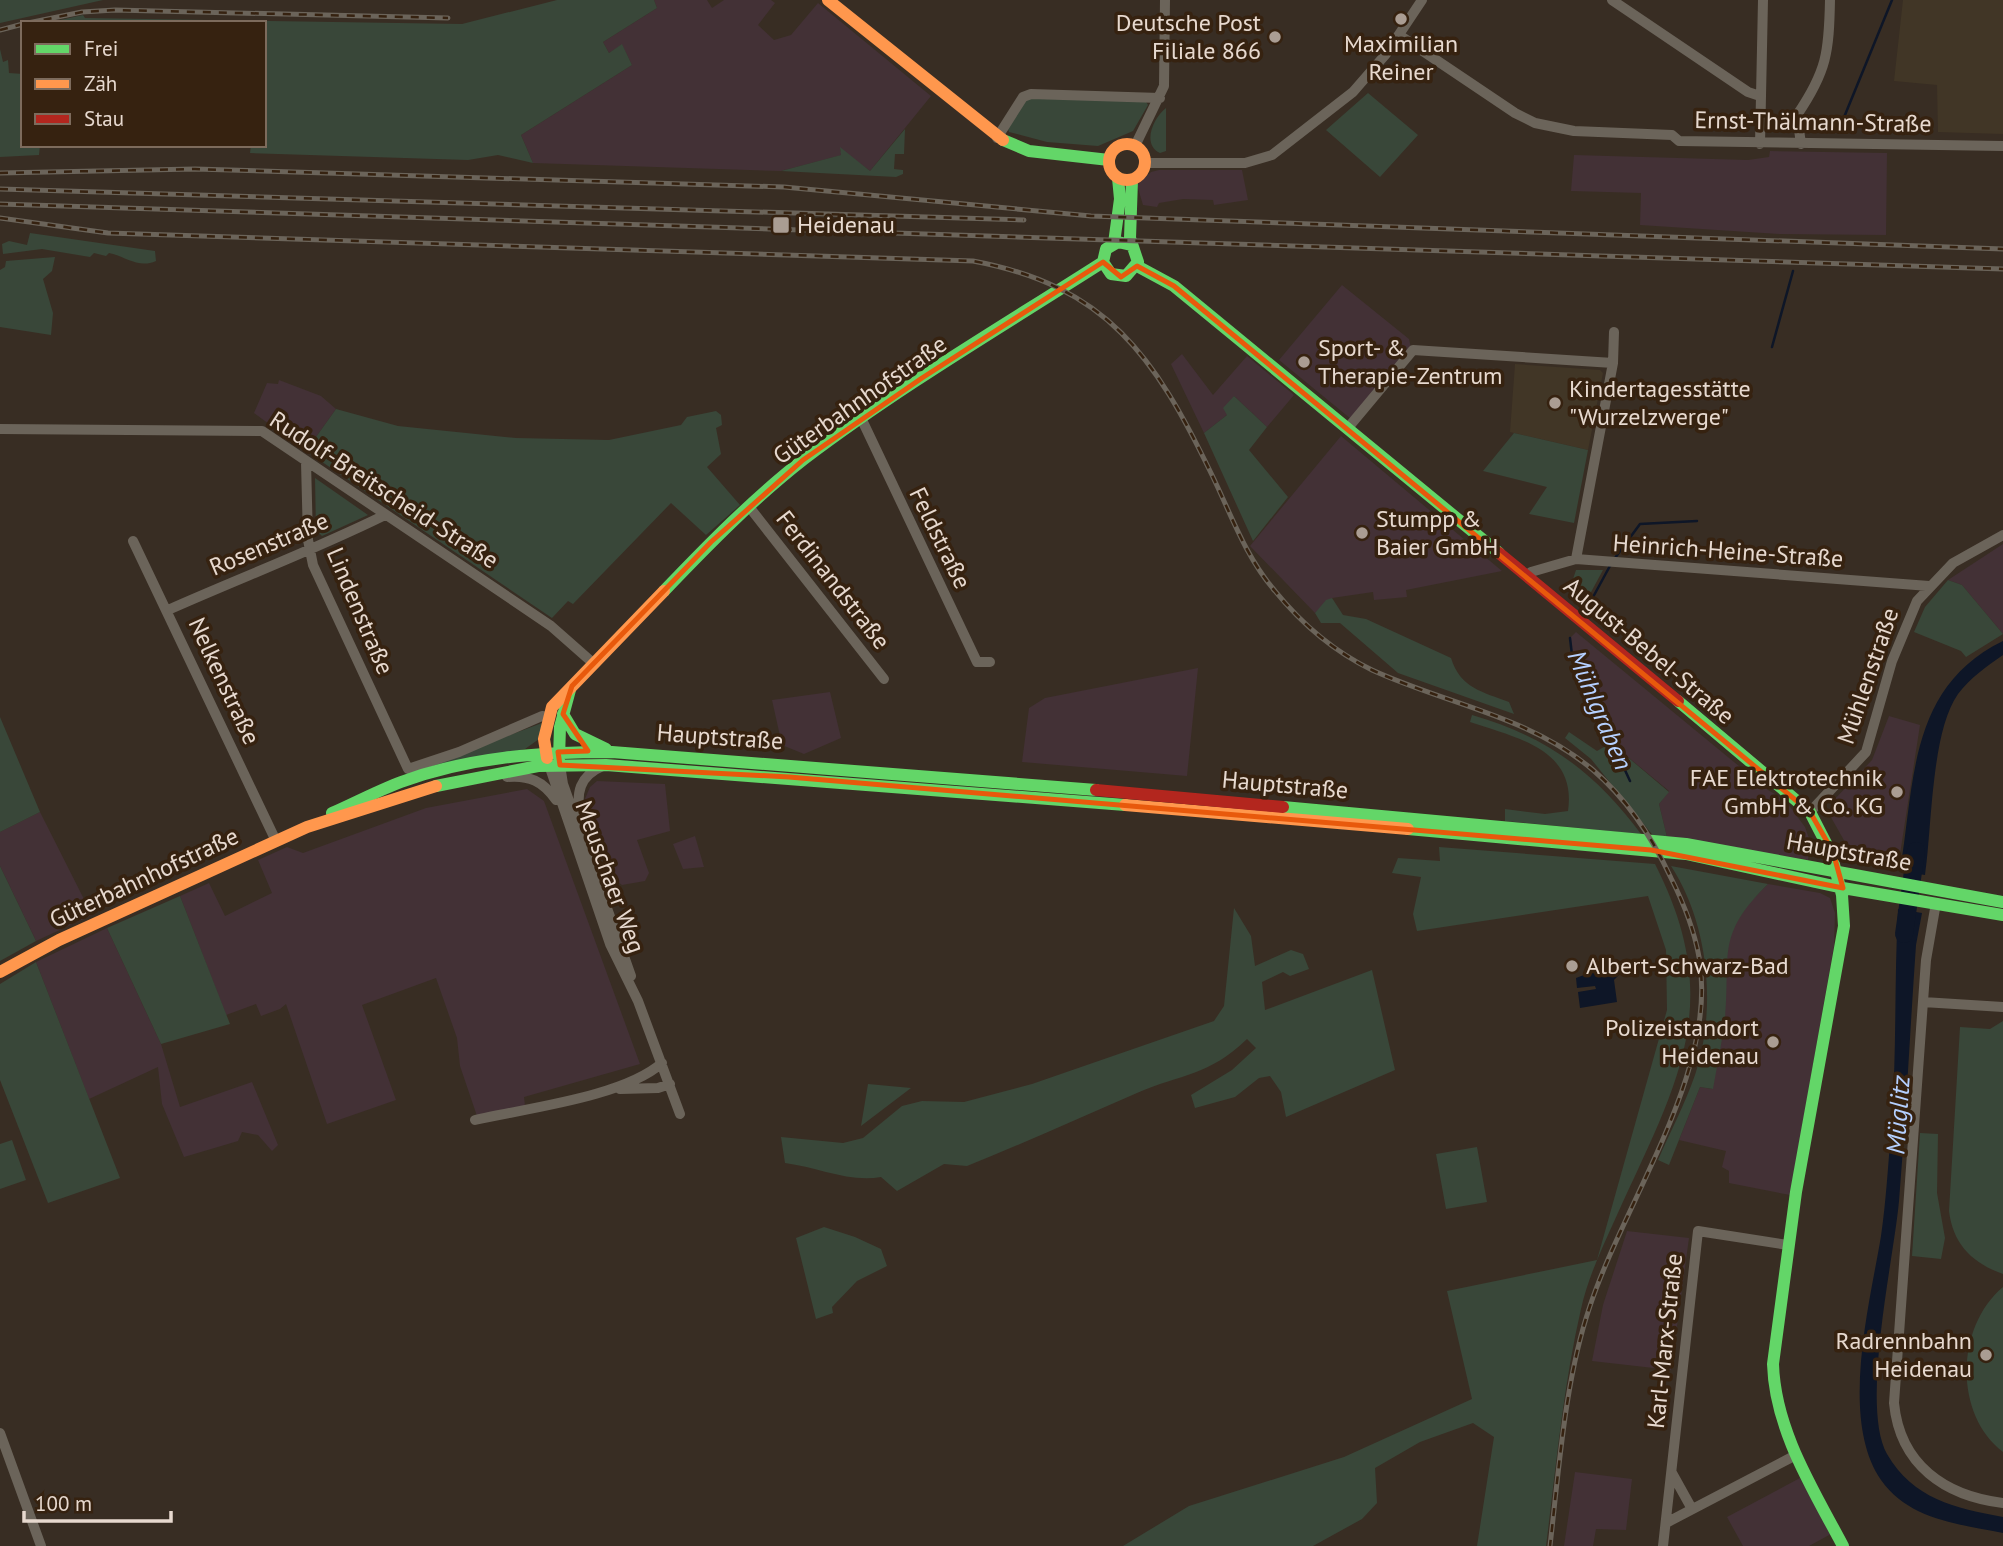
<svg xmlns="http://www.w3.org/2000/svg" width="2003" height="1546" font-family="'PT Sans',sans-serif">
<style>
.commercial{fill:#433136}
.education{fill:#413626}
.green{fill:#394739}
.water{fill:#0e1627}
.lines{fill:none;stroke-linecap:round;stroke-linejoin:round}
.stream{stroke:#0e1627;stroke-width:2.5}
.river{stroke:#0e1627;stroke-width:18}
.street{stroke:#6b645a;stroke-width:10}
.fast{stroke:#63d668;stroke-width:12}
.slow{stroke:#ff974d;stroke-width:12}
.jam{stroke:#b3261e;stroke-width:12}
.rail-casing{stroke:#6b645a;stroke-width:5}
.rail{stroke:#362210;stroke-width:2.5;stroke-dasharray:8;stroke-linecap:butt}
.marked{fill:none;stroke:#e8590c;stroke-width:5;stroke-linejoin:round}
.poi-dot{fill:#aa9d93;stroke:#362210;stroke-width:2.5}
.labels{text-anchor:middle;stroke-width:7;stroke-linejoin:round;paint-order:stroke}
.poi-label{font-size:24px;fill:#e7d9cf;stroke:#362210;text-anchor:start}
.street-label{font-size:24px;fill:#e7d9cf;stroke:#362210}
.water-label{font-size:26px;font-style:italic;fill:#b5d0ff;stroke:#362210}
</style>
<rect width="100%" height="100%" fill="#382d23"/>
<path class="commercial" d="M654 0H707L712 8 724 0H771L775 3 758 25 774 40 791 35 818 3 931 96 870 171 840 149 842 155 781 171 533 163 521 135 632 65 622 45 609 53 603 42 657 8Z
M1770 151 1887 153 1886 235 1779 234 1640 225 1641 193 1571 191 1574 155 1748 160 1769 157Z
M1159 170H1242L1248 200 1214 205 1213 200 1183 199 1159 203 1157 207 1143 205 1137 185 1151 172Z
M1342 285 1409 339 1411 348 1351 419 1279 360Z
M1182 354 1213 395 1247 356 1294 395 1267 427 1234 396 1227 415 1204 433 1171 364Z
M279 380 321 396 336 409 306 451 254 413 267 383 278 384Z
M1341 436 1502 571 1406 590 1407 597 1374 600 1373 592 1332 598 1315 613 1250 546Z
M2003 544V634L1962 585 1948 580Z
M1576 632 1768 790 1785 800 1805 827 1810 841 1808 860 1667 837 1659 804 1669 791 1611 743 1570 655V638Z
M1198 668 1187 776 1022 762 1029 708 1045 698Z
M830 692 841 738 804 754 782 745 772 700Z
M1889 716 1920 725 1898 867 1854 858 1828 812 1833 801 1872 760Z
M597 781 665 784 670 831 637 840 649 873 645 881 622 885 611 877 592 829 585 799 590 787Z
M527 789 544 801 640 1064 524 1097 525 1106 477 1116 460 1066 457 1038 436 978 362 1005 396 1100 327 1124 286 1004 280 1009 261 1016 256 1004 226 1015 180 896 209 883 225 916 272 893 258 860 287 847 303 853 426 808Z
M40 812 92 915 36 941 0 866V832Z
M695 836 704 867 683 869 673 844Z
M1768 884 1820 893 1830 898 1835 913 1834 946 1790 1195 1729 1183V1171L1722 1167 1726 1151 1679 1140 1700 1087 1712 1089 1729 934 1748 904Z
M107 928 161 1044 180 1107 252 1082 278 1145 272 1151 258 1135 242 1132 238 1141 184 1157 162 1104 158 1067 89 1099 36 962Z
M1627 1231 1689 1238 1671 1370 1592 1361 1603 1305Z
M1575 1472 1632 1479 1626 1530 1596 1529 1593 1546H1564Z
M1800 1478 1831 1534 1809 1546H1743L1727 1517Z"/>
<path class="education" d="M1903 0H2003V134L1938 132 1937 85 1894 81Z
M1515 364 1600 370 1603 373 1588 450 1510 432Z"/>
<path class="green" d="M0 0H103L0 23Z
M557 0H654L657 8 603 42 609 53 622 44 632 65 521 135 533 163 498 155 468 160 250 153 251 145H264V23H46L83 15 85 18 462 24Z
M0 49 3 62 8 60 9 73 23 74V145H40L39 155 0 157Z
M1368 93 1418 135 1380 177 1326 130Z
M1034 96 1145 100 1148 105 1133 131 1098 146 1047 142 1009 132 1007 126 1025 100Z
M1166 108V151L1160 153C1141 144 1154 117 1166 108Z
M905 129 904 154H895L894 169 903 170V174L896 177 781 171 841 155 840 147 870 171Z
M30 233 155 251 156 261C138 269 125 256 109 253L106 256 94 253 90 257 42 249 3 254 2 244 9 241 27 245Z
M55 257 52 271 43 279 53 313 51 335 0 327V270L5 267 6 261Z
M1234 396 1267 427 1249 450 1288 497 1253 541 1204 433 1227 415 1223 408Z
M336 409 398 426 516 438 609 440 681 425 687 417 716 411 721 415 722 425 716 428 721 454 707 467 740 505 706 535 671 503 573 604 568 601 552 618 306 451Z
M1514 433 1588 450 1574 523 1529 514 1547 487 1483 471Z
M315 478 368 515 322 536 316 530Z
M1576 570H1603L1583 607 1577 603V595L1569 591Z
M1948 580 1962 585 2003 634 1966 657 1961 651 1914 632 1925 607Z
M1332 598 1343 615 1366 619 1451 658C1460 688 1483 692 1509 702L1514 714 1398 673 1340 623H1321L1315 613 1326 600Z
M1472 715C1547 737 1594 771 1641 834L1505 821V809L1545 814 1568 811C1577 749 1517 738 1470 722Z
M0 717 40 812 0 832Z
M542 723 539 739 525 749 408 777 409 773Z
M1569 732 1597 751 1611 743 1669 792 1659 804 1667 837 1655 838 1591 759 1565 738Z
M1439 847 1655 864C1727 1005 1676 1085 1617 1215 1603 1246 1588 1277 1581 1309 1563 1387 1556 1468 1546 1546H1477L1494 1437 1473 1423 1420 1442 1375 1468 1377 1503 1362 1519 1313 1546H1123L1189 1506 1344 1457 1472 1399 1447 1291 1597 1260 1667 1010 1666 950 1648 896 1417 931 1413 914 1421 877 1392 873 1398 858 1440 861Z
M0 866 36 941 0 961Z
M1671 866 1768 884C1715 936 1731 954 1725 1019 1722 1042 1717 1066 1713 1089L1700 1087 1669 1165 1658 1160C1670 1132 1685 1104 1695 1075 1717 1009 1709 924 1671 866Z
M180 896 230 1024 161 1044 107 928Z
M1234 908 1251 936 1255 966 1291 950 1303 954 1309 969 1290 976 1283 972 1262 982 1265 1010 1372 970 1395 1070 1286 1117 1281 1092 1270 1076 1259 1078 1235 1097 1195 1108 1191 1095 1232 1070 1256 1048 1247 1039C1207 1077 1183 1073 1137 1093 1080 1118 1024 1143 967 1166L944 1164 897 1191 881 1177C850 1183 817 1167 785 1163L781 1137 843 1143 863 1138 902 1106 922 1101 964 1102 1032 1084 1214 1021 1224 1006Z
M36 962 120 1178 48 1203 0 1080V984Z
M2003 1021V1274C1972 1263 1953 1244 1949 1211L1960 1027 1990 1029Z
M868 1084 911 1088 861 1126Z
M1920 1133 1938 1134 1937 1193 1945 1238 1941 1259 1912 1256Z
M12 1140 26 1180 0 1189V1144Z
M1477 1147 1487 1202 1446 1209 1436 1154Z
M824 1227 855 1237 881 1249 887 1266 857 1281 832 1307 833 1313 816 1319 796 1238Z
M2003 1287V1452C1953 1414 1956 1326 2003 1287Z"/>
<path class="water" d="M2003 641V655C1987 666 1970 678 1958 694 1931 732 1932 828 1925 875L1900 871C1915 780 1909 687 2003 641Z
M1898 909 1922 913 1916 945C1910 1030 1906 1116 1899 1201 1894 1258 1860 1406 1887 1454 1913 1499 1955 1508 2003 1517V1533C1959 1524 1909 1520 1881 1480 1839 1419 1870 1303 1881 1236 1886 1202 1888 1166 1891 1131 1897 1057 1894 983 1898 909Z
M1613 964 1622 972 1614 980 1617 1002 1580 1008 1578 992 1596 989 1595 986 1577 988 1576 978Z"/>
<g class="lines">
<path class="stream" d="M1838 132 1892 0
M1772 347 1793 271
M1615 558 1640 524 1697 521
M1586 610 1611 564
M1570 638 1572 655 1630 781"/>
<path class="river" d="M1904 934 1916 851"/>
<path class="street" d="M1612 0 1748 92 1760 96
M1399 35 1515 113 1535 123 1574 131 1672 135 1679 141 2003 146
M997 138 1023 97 1031 94 1160 98
M1760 144 1763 0
M1801 144 1797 115C1827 71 1829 52 1830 0
M1135 146 1164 86 1165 0
M1145 163H1245L1272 155 1353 92 1386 54 1422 0
M862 420 977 662H990
M0 429 262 431 551 626 593 663
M1347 429 1413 350 1613 363
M306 462 308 540 313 565 408 769 459 752 542 716 548 717
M750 508 884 679
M133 541 276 841
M1576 559 1613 363 1614 332
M1527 576 1531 572 1576 559 1929 586
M168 610C240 578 314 550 385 515
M549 765 610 944 638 1001 680 1114
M560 765 563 784 631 976
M507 777C529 775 543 781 556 800
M1810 812 1866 752 1892 661 1917 601 1953 563 2003 535
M580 816C576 793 579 776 603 766
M1936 903 1926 960 1894 1403C1900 1465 1945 1496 2003 1503
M1923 1002 2003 1007
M620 1089 658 1088 670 1084
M475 1120C527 1108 623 1097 662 1063
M0 1433 41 1546
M1672 1473 1692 1509
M1666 1523 1796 1455
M1663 1546 1698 1231 1788 1245"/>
<path class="fast" d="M1003 140 1029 151 1109 160
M1114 243 1120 199 1118 178
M1131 245 1118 242 1106 249 1103 262 1111 274 1126 276 1138 262 1130 238 1132 180
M1137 266 1174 286 1499 553
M664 591C708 545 754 498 804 459 899 387 1003 326 1103 262
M1678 701 1810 812 1831 853 1842 895 1844 926 1796 1192 1773 1364C1775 1430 1813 1489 1843 1546
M563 714 575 734 606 749
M559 758 560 727 570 690
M436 786 538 766 606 765 1125 805
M1283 807 1686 844 2003 902
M332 813C355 803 377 791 401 782 469 757 540 752 612 752L1096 790
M1408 829 1686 854 1843 888 2003 915"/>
<path class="slow" d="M828 0 1003 140
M1109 162a18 18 0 1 1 36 0a18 18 0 1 1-36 0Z
M547 758 544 739 552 707 664 591
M1125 805 1408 829
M0 972 59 940 307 827 436 786"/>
<path class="jam" d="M1499 553 1678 701
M1096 790 1283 807"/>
<defs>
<path id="rail" d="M28 23 82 12 115 10 448 18
M0 30 23 24
M0 173 195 169 784 187 1091 216 2003 249
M0 189 1024 220
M0 204 2003 269
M0 218 108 233 973 261C1107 286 1155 357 1211 473 1231 514 1245 556 1275 591 1301 623 1335 652 1372 670 1446 704 1529 716 1593 770 1628 800 1652 837 1671 878 1684 904 1694 929 1699 957 1719 1070 1625 1200 1590 1306 1565 1379 1559 1469 1550 1546"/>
</defs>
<use href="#rail" class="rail-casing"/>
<use href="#rail" class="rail"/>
</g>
<path class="marked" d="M1103 262 1121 277 1137 266 1174 286 1810 812 1833 852 1843 888 1651 850 789 777 560 765 558 752 588 751 563 714 572 686 711 542 803 460 922 378Z"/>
<g class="poi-dot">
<circle cx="1401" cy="19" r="7"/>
<circle cx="1275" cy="37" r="7"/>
<rect x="772" y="216" width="18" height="18" rx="3.5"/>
<circle cx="1304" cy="362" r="7"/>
<circle cx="1555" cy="403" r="7"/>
<circle cx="1362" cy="533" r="7"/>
<circle cx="1897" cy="792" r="7"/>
<circle cx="1572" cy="966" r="7"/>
<circle cx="1773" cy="1042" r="7"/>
<circle cx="1986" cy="1355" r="7"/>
</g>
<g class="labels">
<g class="poi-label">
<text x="1261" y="31" text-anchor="end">Deutsche Post<tspan x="1261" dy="28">Filiale 866</tspan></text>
<text x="1401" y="52" text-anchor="middle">Maximilian<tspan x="1401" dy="28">Reiner</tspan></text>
<text x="797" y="233">Heidenau</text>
<text x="1318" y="356">Sport- &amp;<tspan x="1318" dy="28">Therapie-Zentrum</tspan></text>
<text x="1569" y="397">Kindertagesstätte<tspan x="1569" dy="28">"Wurzelzwerge"</tspan></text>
<text x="1376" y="527">Stumpp &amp;<tspan x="1376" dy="28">Baier GmbH</tspan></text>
<text x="1883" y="786" text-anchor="end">FAE Elektrotechnik<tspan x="1883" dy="28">GmbH &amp; Co. KG</tspan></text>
<text x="1586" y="974">Albert-Schwarz-Bad</text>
<text x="1759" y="1036" text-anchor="end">Polizeistandort<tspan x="1759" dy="28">Heidenau</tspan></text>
<text x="1972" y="1349" text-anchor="end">Radrennbahn<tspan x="1972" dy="28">Heidenau</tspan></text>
</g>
<g class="street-label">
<text transform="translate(1813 122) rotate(1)" y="8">Ernst-Thälmann-Straße</text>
<text transform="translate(860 400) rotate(-35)" y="8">Güterbahnhofstraße</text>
<text transform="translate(384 490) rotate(33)" y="8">Rudolf-Breitscheid-Straße</text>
<text transform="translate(940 538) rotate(64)" y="8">Feldstraße</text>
<text transform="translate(269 544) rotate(-23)" y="8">Rosenstraße</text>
<text transform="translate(1728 551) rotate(4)" y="8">Heinrich-Heine-Straße</text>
<text transform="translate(833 580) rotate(52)" y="8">Ferdinandstraße</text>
<text transform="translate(360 611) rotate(67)" y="8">Lindenstraße</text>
<text transform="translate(1649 651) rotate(40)" y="8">August-Bebel-Straße</text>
<text transform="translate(1868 676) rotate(-71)" y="8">Mühlenstraße</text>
<text transform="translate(224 681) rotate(65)" y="8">Nelkenstraße</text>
<text transform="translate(720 737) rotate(4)" y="8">Hauptstraße</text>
<text transform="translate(1285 785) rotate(5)" y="8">Hauptstraße</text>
<text transform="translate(1849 852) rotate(10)" y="8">Hauptstraße</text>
<text transform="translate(610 877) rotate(70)" y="8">Meuschaer Weg</text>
<text transform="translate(144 878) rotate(-25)" y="8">Güterbahnhofstraße</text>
<text transform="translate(1665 1341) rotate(-84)" y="8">Karl-Marx-Straße</text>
</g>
<g class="water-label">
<text transform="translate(1600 710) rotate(67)" y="9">Mühlgraben</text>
<text transform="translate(1898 1115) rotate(-86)" y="9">Müglitz</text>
</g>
</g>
<rect x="21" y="21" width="245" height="126" fill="#362210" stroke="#7d6b5c" stroke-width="2"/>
<rect x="35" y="44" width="35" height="10" fill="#63d668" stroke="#7d6b5c" stroke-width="2"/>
<text x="84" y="56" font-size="21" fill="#e7d9cf">Frei</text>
<rect x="35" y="79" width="35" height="10" fill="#ff974d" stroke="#7d6b5c" stroke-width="2"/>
<text x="84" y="91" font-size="21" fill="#e7d9cf">Zäh</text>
<rect x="35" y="114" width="35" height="10" fill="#b3261e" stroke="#7d6b5c" stroke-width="2"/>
<text x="84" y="126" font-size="21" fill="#e7d9cf">Stau</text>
<path d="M24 1511v10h147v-10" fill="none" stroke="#e7d9cf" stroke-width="3.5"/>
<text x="35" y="1511" font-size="21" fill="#e7d9cf" stroke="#362210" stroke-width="5" paint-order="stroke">100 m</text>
</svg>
